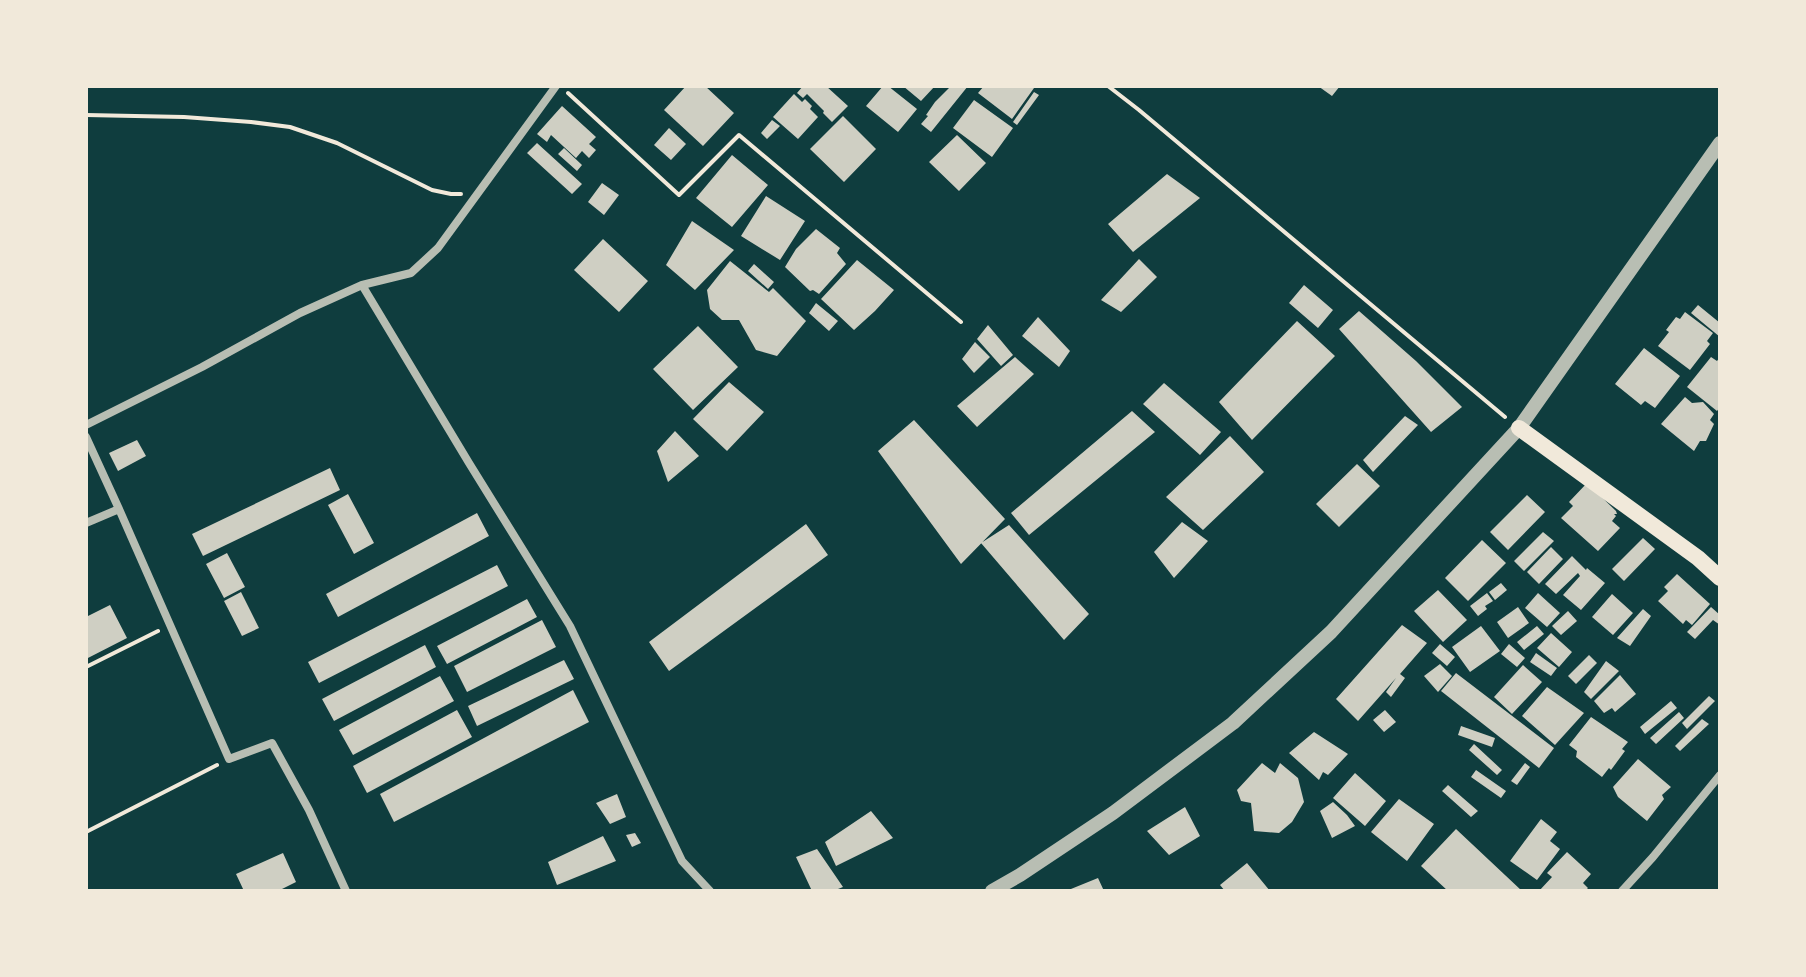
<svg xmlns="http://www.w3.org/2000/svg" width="1806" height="977" font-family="'PT Sans Narrow',sans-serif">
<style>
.building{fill:#cfcfc3}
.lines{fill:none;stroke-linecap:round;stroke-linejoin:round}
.path{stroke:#f1e9da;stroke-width:4}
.minor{stroke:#b8beb3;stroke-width:8}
.tertiary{stroke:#b8beb3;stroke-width:14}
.secondary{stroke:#f1e9da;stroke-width:16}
</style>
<rect width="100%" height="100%" fill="#0f3d3e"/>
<path class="building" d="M686 86H705L734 113 703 146 664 110Z
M803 86H826L848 106 832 122 823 113 824 111 807 94 803 98 797 93Z
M883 86H888L917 109 898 132 866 106Z
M903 86H935L921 101Z
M951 86H968L931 132 921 124 928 116 926 115 935 102Z
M984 86H1031L1034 88 1012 119 978 93Z
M1318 86H1340L1332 96Z
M1034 92 1039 95 1017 125 1013 122Z
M794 94 802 102 805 99 812 106 810 109 818 117 798 139 773 117Z
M974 100 1013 128 992 157 953 128Z
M562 106 596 137 589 144 596 150 589 158 582 151 576 158 551 135 547 142 537 134Z
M843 116 876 149 844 182 810 149Z
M772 120 780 126 767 139 761 133Z
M669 128 686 144 671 160 654 145Z
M957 135 986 163 959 191 929 162Z
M537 143 582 184 572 194 527 153Z
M564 148 582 165 577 171 558 154Z
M732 155 768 185 732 227 696 198Z
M1167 174 1200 198 1133 252 1108 224Z
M602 183 619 195 604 215 588 202Z
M766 196 805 221 780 260 741 236Z
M692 221 734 250 695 290 666 265Z
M816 229 840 248 837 253 846 264 819 294 813 290 810 291 785 267 796 249Z
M603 239 648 281 619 312 574 270Z
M1139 259 1157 277 1121 312 1101 300Z
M857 260 894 290 875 311 854 330 821 299Z
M730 261 769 292 773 288 806 321 777 356 756 350 739 320H722L710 309 707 290Z
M754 264 774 282 768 289 748 271Z
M1304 285 1333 310 1318 328 1289 303Z
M816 303 838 321 829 331 809 313Z
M1698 305 1720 323V337L1691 313Z
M1359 311 1416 361 1462 407 1431 432 1339 329Z
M1685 312 1713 333 1707 341 1710 344 1690 370 1658 346 1669 332 1666 330 1676 317 1680 319Z
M1038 317 1070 351 1059 367 1022 336Z
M1297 321 1335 356 1252 440 1219 402Z
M988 325 1013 355 1001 366 977 339Z
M698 326 738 367 693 410 653 369Z
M975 342 990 357 974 373 962 359Z
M1644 348 1680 376 1655 408 1645 401 1641 405 1615 384Z
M1015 357 1034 374 977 427 957 406Z
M1711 357 1717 361 1720 357V407L1717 411 1687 387Z
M729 382 764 412 727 451 693 419Z
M1164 383 1221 432 1200 455 1143 404Z
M1685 397 1692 403 1703 402 1714 414 1710 420 1714 424 1706 441H1700L1694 451 1661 424Z
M1132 411 1155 432 1029 535 1011 513Z
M1405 416 1418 425 1373 472 1363 460Z
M914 420 1005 519 961 564 878 451Z
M675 431 699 456 668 482 657 451Z
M1230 436 1264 472 1203 530 1166 497Z
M137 440 146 456 118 471 109 453Z
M1357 464 1380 486 1339 527 1316 504Z
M330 468 340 490 203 556 192 534Z
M1587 483 1616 511 1617 514H1614L1616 516 1612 521 1620 528 1598 551 1561 518 1573 506 1569 502Z
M348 494 374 543 354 554 328 505Z
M1527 495 1545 512 1508 550 1490 532Z
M477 513 489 536 338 617 326 594Z
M1182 522 1208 541 1174 578 1154 552Z
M806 524 828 555 669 671 649 642Z
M1009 525 1089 614 1064 640 981 543Z
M1543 532 1554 541 1524 571 1514 561Z
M1643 538 1655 549 1624 581 1612 569Z
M1482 540 1506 563 1468 601 1445 578Z
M1551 547 1563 559 1539 584 1527 572Z
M227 553 245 587 224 598 206 564Z
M1572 556 1586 570 1587 568 1605 583 1581 610 1563 595 1580 576 1578 573 1556 594 1545 584Z
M497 565 508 586 319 683 308 662Z
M1677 574 1710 604 1692 625 1686 620 1683 624 1658 601 1668 591 1664 587Z
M1501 583 1507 590 1495 600 1489 592Z
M1438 590 1467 620 1443 642 1414 611Z
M241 592 259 628 242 636 224 601Z
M1487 593 1493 601 1485 606 1487 609 1478 616 1470 606Z
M1538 593 1560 613 1547 627 1525 608Z
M1612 594 1633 613 1613 635 1592 617Z
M527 599 537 617 447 664 437 646Z
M110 605 127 638 86 659V617Z
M1518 607 1529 623 1508 638 1497 622Z
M1711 607 1720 615V625L1713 620 1695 639 1687 632Z
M1643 609 1651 616 1630 646 1617 638Z
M1568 611 1577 621 1561 635 1552 626Z
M542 620 556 647 467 692 454 666Z
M1402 625 1427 643 1400 674 1405 678 1391 697 1386 692 1396 678 1358 721 1336 699Z
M1481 626 1500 651 1470 672 1452 647Z
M1537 626 1544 634 1524 650 1517 642Z
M1551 633 1572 652 1559 667 1537 648Z
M1440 644 1455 657 1447 666 1432 653Z
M1509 644 1525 658 1517 667 1501 654Z
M425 645 436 667 334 721 322 699Z
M1536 653 1557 668 1551 676 1530 662Z
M1589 655 1597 663 1576 684 1568 676Z
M564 660 574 679 477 726 468 706Z
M1606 661 1619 671 1591 699 1584 692Z
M1440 664 1452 676 1438 692 1424 676Z
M1523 665 1542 682 1512 714 1494 697Z
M1456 673 1554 748 1539 768 1441 691Z
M1620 675 1636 694 1615 712 1612 708 1604 713 1594 701Z
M440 676 454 701 353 755 339 730Z
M1547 687 1584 713 1555 745 1522 716Z
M573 690 589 722 394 822 380 794Z
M1709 696 1715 701 1687 729 1682 723Z
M1671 701 1677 708 1645 734 1640 727Z
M457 710 472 737 367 793 353 766Z
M1385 710 1396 722 1384 732 1373 720Z
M1679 712 1684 718 1656 744 1650 738Z
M1591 717 1628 742 1622 749 1625 751 1611 770 1609 768 1602 777 1576 757 1577 751 1569 745Z
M1702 719 1709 724 1680 751 1675 746Z
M1461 726 1495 738 1492 747 1458 735Z
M1314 732 1348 754 1328 775 1323 772 1319 780 1289 753Z
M1474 744 1502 770 1497 775 1469 750Z
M1638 759 1671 787 1662 795 1664 799 1647 821 1618 797 1613 787Z
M1262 763 1275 773 1280 763 1298 778 1304 802 1292 822 1279 833 1254 831 1251 803 1241 801 1237 790Z
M1525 763 1530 767 1517 785 1511 781Z
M1476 770 1506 791 1501 798 1471 777Z
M1355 773 1386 801 1365 826 1333 798Z
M1448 785 1478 811 1471 817 1442 791Z
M617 794 626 817 610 824 596 803Z
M1399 799 1434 824 1407 861 1371 832Z
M1333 802 1347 815 1355 826 1332 838 1320 811Z
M1185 807 1200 836 1169 855 1147 831Z
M871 811 893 838 836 866 825 842Z
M1541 819 1557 832 1550 841 1560 849 1537 880 1510 861Z
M1456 829 1522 891H1448L1421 866Z
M635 833 641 843 632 847 626 835Z
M603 836 616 861 557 885 548 862Z
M817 849 843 887 833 891H812L796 857Z
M1567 852 1591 874 1583 883 1588 888 1585 891H1539L1552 877 1547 873Z
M283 853 296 882 278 891H244L236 874Z
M1247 863 1270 891H1225L1220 885Z
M1098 878 1104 891H1066Z"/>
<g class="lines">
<path class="path" d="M1108 86 1139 110 1505 417
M568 93 679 195 739 135 961 322
M86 115 184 117 251 122 290 127 337 143 432 190 451 194H461
M86 667 158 631
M86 832 217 765"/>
<path class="minor" d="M362 285 469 463 570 626 682 861 710 891
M86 425 202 367 300 313 362 285 411 273 438 248 556 86
M86 437 119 509 86 523
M119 509 229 759 272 743 309 810 346 891
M1622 891 1653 857 1720 775"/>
<path class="tertiary" d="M992 891 1020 875 1113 813 1233 723 1331 632 1519 428 1720 143"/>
<path class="secondary" d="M1519 428 1698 558 1720 578"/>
</g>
<rect width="1806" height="977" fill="none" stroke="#f1e9da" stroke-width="176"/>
</svg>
